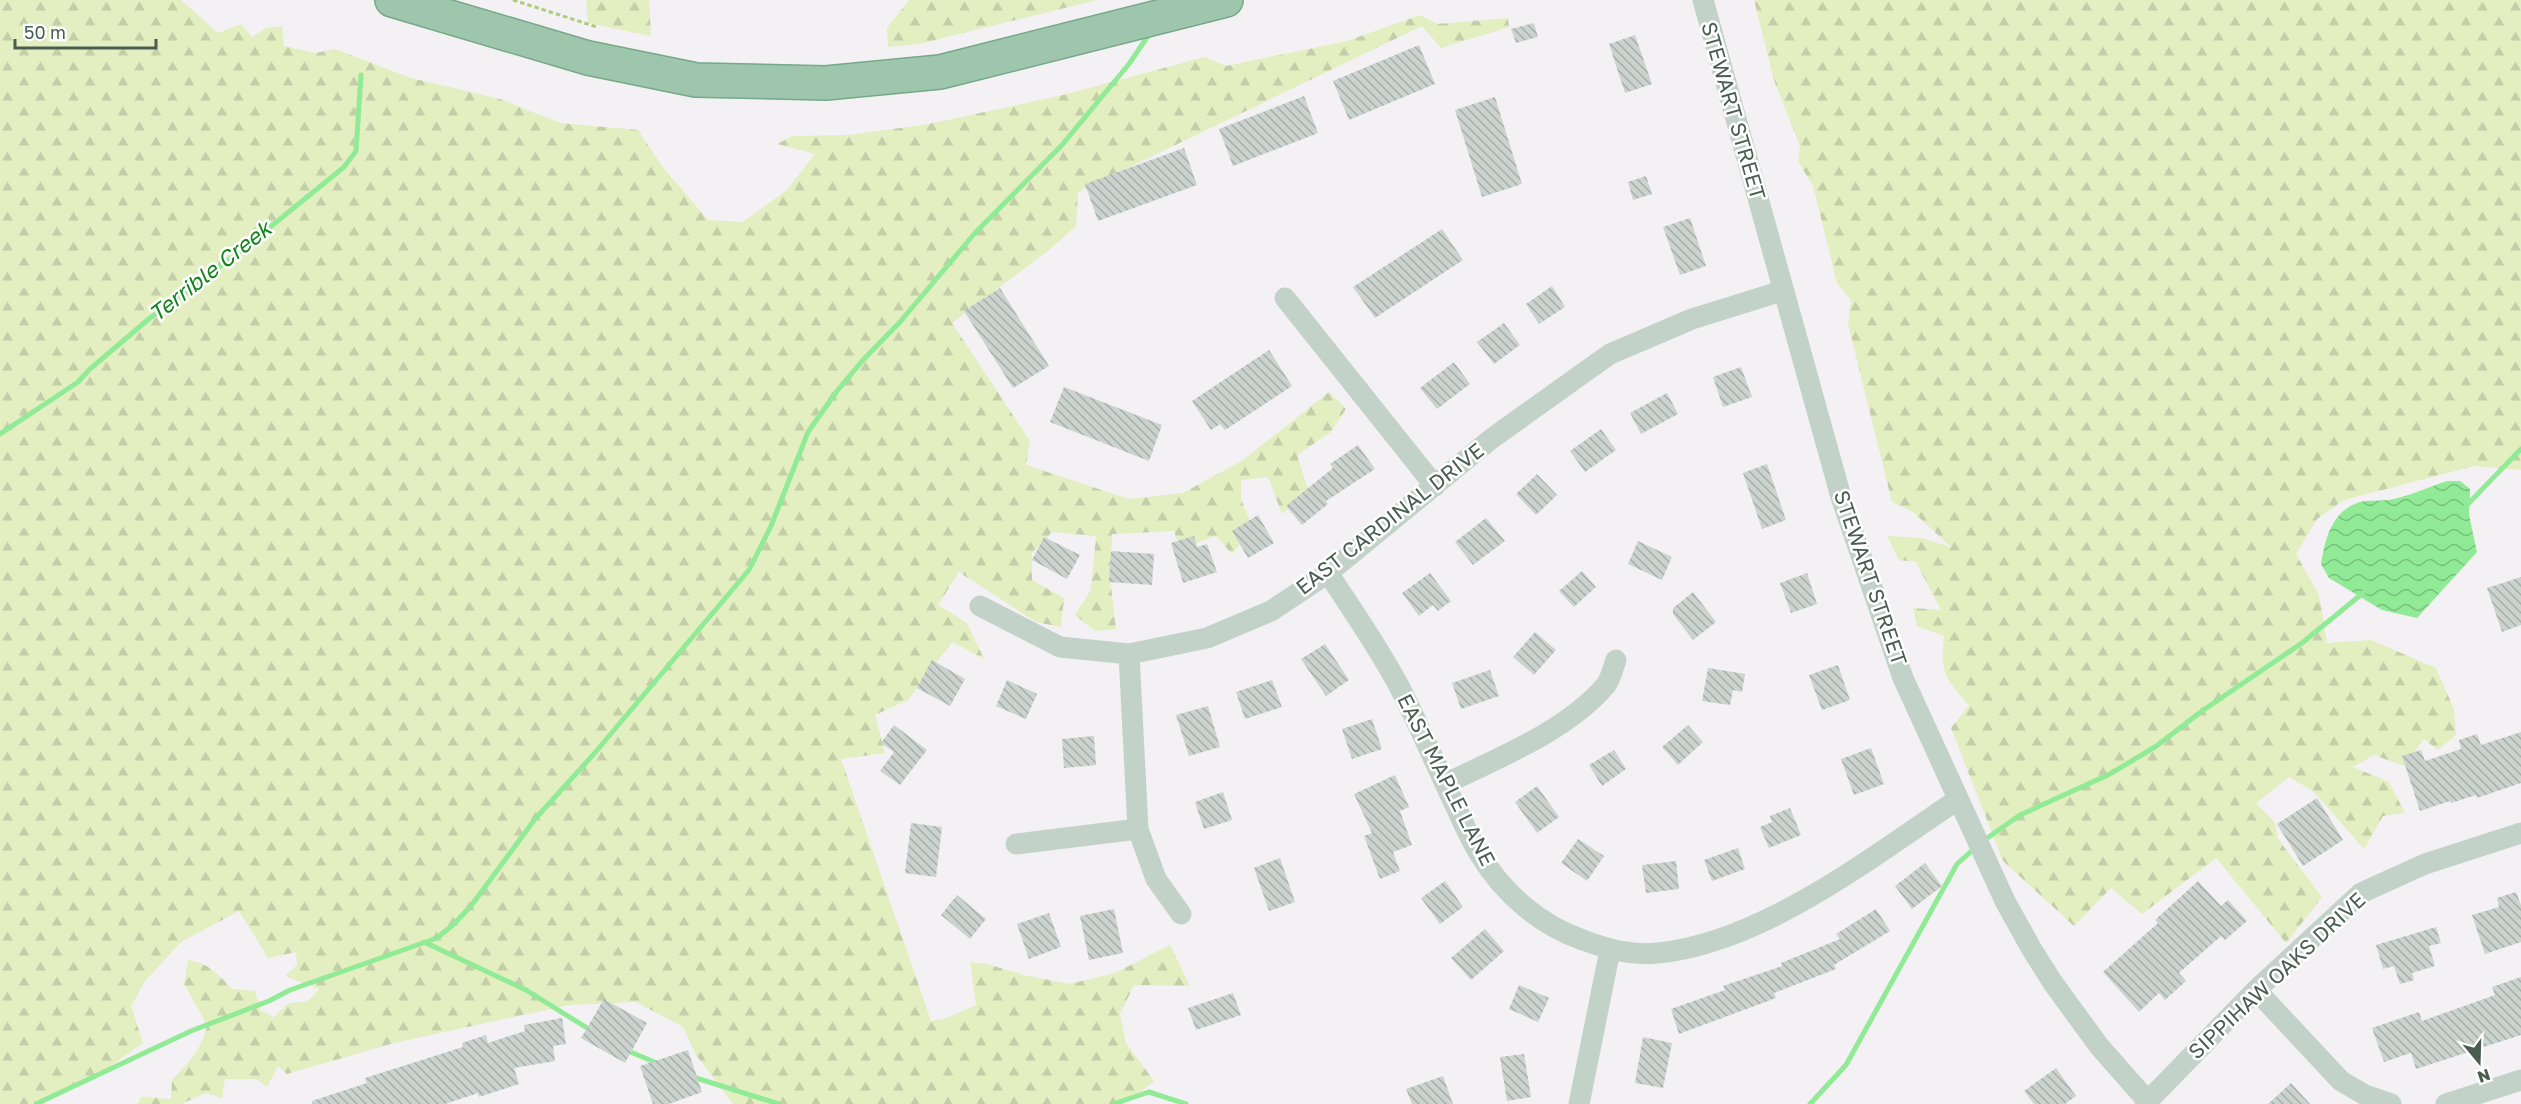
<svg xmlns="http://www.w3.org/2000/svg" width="2521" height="1104" font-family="'Golos Text',sans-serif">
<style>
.forest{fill:url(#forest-firs)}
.water{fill:url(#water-waves)}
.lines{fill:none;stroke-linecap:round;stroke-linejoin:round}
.stream{stroke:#90ea96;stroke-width:5}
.building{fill:url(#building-back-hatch)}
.trunk-casing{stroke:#75a989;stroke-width:36}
.path{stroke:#adcb7a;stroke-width:3;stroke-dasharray:4.5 3;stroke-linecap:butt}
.minor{stroke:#c2d2c8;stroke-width:21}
.trunk{stroke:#9ec6ad;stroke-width:33}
.labels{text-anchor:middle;stroke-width:5;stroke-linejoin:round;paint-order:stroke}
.street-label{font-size:21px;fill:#495e50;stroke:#fff}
.water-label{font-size:22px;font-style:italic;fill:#118319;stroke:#fff}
</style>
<defs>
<pattern id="forest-firs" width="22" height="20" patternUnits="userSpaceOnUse" patternTransform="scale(1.5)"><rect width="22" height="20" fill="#e3eec1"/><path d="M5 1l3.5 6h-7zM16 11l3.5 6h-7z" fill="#c4cea8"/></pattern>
<pattern id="water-waves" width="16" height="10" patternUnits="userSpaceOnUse" patternTransform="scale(1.5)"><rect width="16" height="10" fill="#90ea96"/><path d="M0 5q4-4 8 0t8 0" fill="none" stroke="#78c17d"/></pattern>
<pattern id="building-back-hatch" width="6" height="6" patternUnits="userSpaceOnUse" patternTransform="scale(1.5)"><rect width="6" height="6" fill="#cbd3cf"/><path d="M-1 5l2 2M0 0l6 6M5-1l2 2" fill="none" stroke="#a7aeaa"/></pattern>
</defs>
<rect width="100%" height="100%" fill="#f3f1f3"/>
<path class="forest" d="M0 0H181L218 33 241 24 252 37 266 28 282 26 284 46 315 53 335 49 411 78 500 99 560 123 638 130 664 169 708 220 743 222 787 190 815 154 777 144 793 136 849 135 929 124 1063 95 1205 57 1226 66 1347 41 1420 15 1437 24 1508 18 1509 27 1441 48 1422 26 1078 192 1076 226 1049 250 952 323 1030 441 1026 465 1129 499 1183 493 1243 460 1329 392 1346 409 1331 432 1297 455 1308 490 1282 514 1268 477 1241 480V499L1251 524 1244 539 1232 554 1216 536 1180 549 1174 531 1112 534 1110 578 1116 629 1095 631 1075 615 1091 590 1096 536 1052 532 1032 553V580L1064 598 1061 627 1036 622 959 572 938 605 967 623 984 659 952 642 908 700 875 715 885 753 841 759 931 1021 944 1019 976 1005 970 962 987 964 1024 975 1069 984 1115 973 1170 945 1190 986 1134 985 1120 1014 1126 1043 1154 1081 1135 1096 1114 1101V1104H733L696 1055 683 1027 636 1002 569 1005 394 1043 287 1074 278 1066 267 1087 256 1079H225L222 1098 206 1093 181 1104H138L141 1097 171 1099 172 1080C189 1063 202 1049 207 1025L184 984 188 960C210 964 217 973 232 989L255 991 260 1010 274 1017 287 1004 308 1001 319 989 285 976 297 965 296 952 268 958 239 911 181 942 145 981 131 1006 143 1043 99 1074 30 1104H0Z
M586 0H649L651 36 588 23Z
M909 0H1097L919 44 888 47 887 28Z
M1754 0H2521V470L2474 466 2344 500 2317 519 2296 554 2319 595 2327 643 2371 640 2436 668 2454 709 2456 735 2438 750 2424 739 2404 766 2374 755 2353 767 2389 782 2405 813 2383 816 2364 849 2313 791 2289 777 2256 803 2275 823 2278 839 2322 897 2286 943 2216 858 2142 914 2111 888 2074 926 2003 861 1951 728 1969 706C1945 677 1940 674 1944 636L1917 626 1913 608 1941 610 1916 562 1899 560 1887 536 1921 538 1951 547 1913 512 1892 502 1848 324 1851 300 1837 283 1813 186 1798 161 1800 146 1774 80Z"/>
<path class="water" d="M2447 481H2460L2470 489 2469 515 2477 552 2417 618 2382 610 2329 578 2321 564C2325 540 2331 513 2357 503 2368 499 2382 502 2394 499 2412 495 2429 487 2447 481Z"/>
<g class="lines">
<path class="stream" d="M0 434 78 382 90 369 150 318 242 250 344 167 356 151 361 75
M2466 506 2521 449
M1983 841 2020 815 2108 775 2155 747 2202 711 2302 643 2363 593
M424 942 526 990 592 1031
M626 1050 659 1064
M693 1077 779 1104
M36 1104 191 1031 269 1001 290 990 437 938 454 924 471 906 535 819 593 755 749 570 771 526 808 432 837 391 863 360 900 322 975 233 1062 145 1129 64 1150 33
M1113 1104 1149 1092 1186 1104
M1810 1104 1846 1065 1957 864 1976 847"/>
</g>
<path class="building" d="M1534 23 1538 37 1516 43 1511 29Z
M1635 35 1652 84 1625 93 1609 44Z
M1419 45 1435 84 1349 120 1333 81Z
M1304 96 1318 133 1233 166 1219 129Z
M1495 97 1522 184 1482 197 1455 110Z
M1184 148 1197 185 1098 221 1085 184Z
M1646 176 1652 194 1633 200 1628 182Z
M1690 218 1706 266 1680 275 1663 227Z
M1442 229 1463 260 1375 318 1353 287Z
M1552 286 1565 307 1539 324 1526 304Z
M1000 288 1049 366 1013 388 964 311Z
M1504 323 1520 345 1494 364 1477 342Z
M1269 350 1292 386 1225 430 1220 424 1211 430 1192 401Z
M1454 362 1470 384 1437 409 1420 388Z
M1741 367 1752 397 1723 407 1713 377Z
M1064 387 1162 425 1149 461 1050 422Z
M1667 393 1678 414 1641 434 1630 413Z
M1601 429 1616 450 1585 472 1570 451Z
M1358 445 1375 469 1326 501 1328 504 1302 525 1286 506 1333 468 1330 464Z
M1767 464 1786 520 1762 529 1743 473Z
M1537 474 1557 495 1536 515 1516 494Z
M1258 515 1274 543 1248 558 1232 531Z
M1486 518 1505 541 1473 565 1455 542Z
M1194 536 1197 547 1207 544 1217 572 1183 583 1171 543Z
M1044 537 1080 555 1067 579 1032 560Z
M1638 541 1672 557 1662 580 1628 564Z
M1111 551 1154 554 1152 585 1109 582Z
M1582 571 1596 587 1574 607 1559 591Z
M1430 573 1451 601 1438 611 1433 605 1419 616 1402 593Z
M1807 573 1817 604 1791 613 1780 583Z
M2521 577V625L2502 632 2487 588Z
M1693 592 1716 622 1693 640 1673 614V608Z
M1535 632 1556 650 1534 675 1513 657Z
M1325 644 1349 680 1326 696 1301 659Z
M932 660 965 679 950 706 917 688Z
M1838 665 1850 700 1822 710 1809 675Z
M1708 668 1745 674 1742 692 1733 690 1730 705 1702 701Z
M1490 670 1499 696 1461 709 1452 683Z
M1007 680 1037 694 1026 719 996 706Z
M1272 680 1282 707 1245 719 1236 692Z
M1208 706 1220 747 1189 756 1176 715Z
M1372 719 1382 749 1352 759 1342 729Z
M894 725 927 750 900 785 880 771 894 752 881 743Z
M1688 725 1703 742 1678 765 1662 747Z
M2521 732V783L2477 798 2476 795 2451 803 2450 801 2420 811 2402 756 2421 750 2425 761 2461 749 2459 740 2477 734 2481 745Z
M1094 736 1096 765 1064 768 1062 739Z
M1871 748 1884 784 1854 795 1841 759Z
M1614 750 1626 769 1602 786 1589 765Z
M1395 775 1409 807 1400 811 1412 845 1393 852 1400 871 1380 879 1364 836 1372 833 1354 794Z
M1537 786 1559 817 1537 833 1515 802Z
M1223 792 1232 820 1204 829 1195 802Z
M2317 798 2343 840 2303 866 2277 824Z
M1790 808 1801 835 1769 848 1760 827 1772 822 1770 816Z
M911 823 942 827 936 877 905 873Z
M1578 839 1604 856 1587 881 1561 863Z
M1738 848 1745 869 1712 881 1704 860Z
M1280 858 1295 902 1269 911 1254 868Z
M1676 861 1679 889 1646 893 1642 865Z
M1925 863 1942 886 1912 909 1895 886Z
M1445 881 1463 907 1440 924 1421 898Z
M2198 881 2221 906 2228 900 2247 921 2225 940 2221 936 2179 973 2186 981 2165 1000 2159 993 2139 1012 2103 972 2158 923 2155 920Z
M2516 892 2521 905V942L2485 954 2472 915 2499 907 2497 898Z
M957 895 986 919 970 939 941 915Z
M1114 909 1123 953 1089 960 1080 916Z
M1876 909 1890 931 1834 965 1836 969 1774 993 1776 998 1679 1034 1671 1009 1725 990 1723 986 1782 966 1781 963 1840 939 1836 934Z
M1049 913 1061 947 1029 959 1017 924Z
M2436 927 2441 943 2429 946 2435 966 2412 973 2414 980 2400 984 2394 966 2383 969 2376 945Z
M1485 929 1504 951 1471 980 1451 958Z
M2521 977V1035L2416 1069 2411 1053 2384 1062 2372 1028 2419 1012 2422 1021 2495 995 2492 987Z
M1519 985 1549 998 1538 1022 1509 1009Z
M1233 993 1241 1015 1196 1030 1188 1008Z
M604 999 647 1023 625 1063 581 1038Z
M562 1018 566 1044 553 1046 555 1061 514 1068 519 1084 479 1097 478 1093 445 1104H312V1101L367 1083 365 1078 463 1047 462 1043 486 1035 488 1043 525 1031 524 1025Z
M1643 1037 1672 1043 1663 1088 1635 1083Z
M688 1050 702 1092 669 1104H653L640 1066Z
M1524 1054 1531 1097 1507 1101 1500 1057Z
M2056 1068 2076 1096 2065 1104H2034L2024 1091Z
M1443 1076 1453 1104H1412L1406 1089Z
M2291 1083 2310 1104H2268Z"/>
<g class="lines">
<defs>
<path id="trunk" d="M392 0 588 58 696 80 826 83 940 72 1226 0"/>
</defs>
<use href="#trunk" class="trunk-casing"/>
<path class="path" d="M513 0 597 27"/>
<path class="minor" d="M1703 0 1841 497 1903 678 2005 901 2031 948 2053 983 2099 1046 2150 1104
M1285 298 1435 486
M1328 573C1353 611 1379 648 1400 688 1419 725 1436 765 1454 803 1462 820 1470 839 1480 855 1504 894 1540 925 1583 940 1607 949 1631 956 1658 953 1762 943 1872 857 1957 800
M980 606 1060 647 1129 654 1207 638 1271 611 1328 573 1491 439 1610 354 1692 319 1782 291
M1129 654 1138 829 1156 879 1181 914
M1445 784C1498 758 1567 731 1606 685 1611 678 1613 668 1616 660
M1016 844 1138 829
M2256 990 2341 1081 2365 1095 2391 1104
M1579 1104 1610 950
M2145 1104 2256 990 2361 893 2425 864 2521 833
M2446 1104 2521 1080"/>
<use href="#trunk" class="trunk"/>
</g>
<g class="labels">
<g class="street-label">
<text transform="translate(1733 111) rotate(74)" y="7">STEWART STREET</text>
<text transform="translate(1390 519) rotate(-38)" y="7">EAST CARDINAL DRIVE</text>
<text transform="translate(1870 578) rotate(71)" y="7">STEWART STREET</text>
<text transform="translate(1446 780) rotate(63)" y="7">EAST MAPLE LANE</text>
<text transform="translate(2277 976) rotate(-43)" y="7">SIPPIHAW OAKS DRIVE</text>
</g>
<g class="water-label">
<text transform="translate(210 271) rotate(-38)" y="8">Terrible Creek</text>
</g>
</g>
<g transform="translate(2479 1062) rotate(161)" stroke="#ffffff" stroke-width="4.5" paint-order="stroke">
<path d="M0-4.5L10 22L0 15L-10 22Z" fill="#495e50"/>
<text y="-9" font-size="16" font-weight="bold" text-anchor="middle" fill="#495e50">N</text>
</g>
<path d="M15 39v9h141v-9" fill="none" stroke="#495e50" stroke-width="3"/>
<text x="24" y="39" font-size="18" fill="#495e50" stroke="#ffffff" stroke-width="4.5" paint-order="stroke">50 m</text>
</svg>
